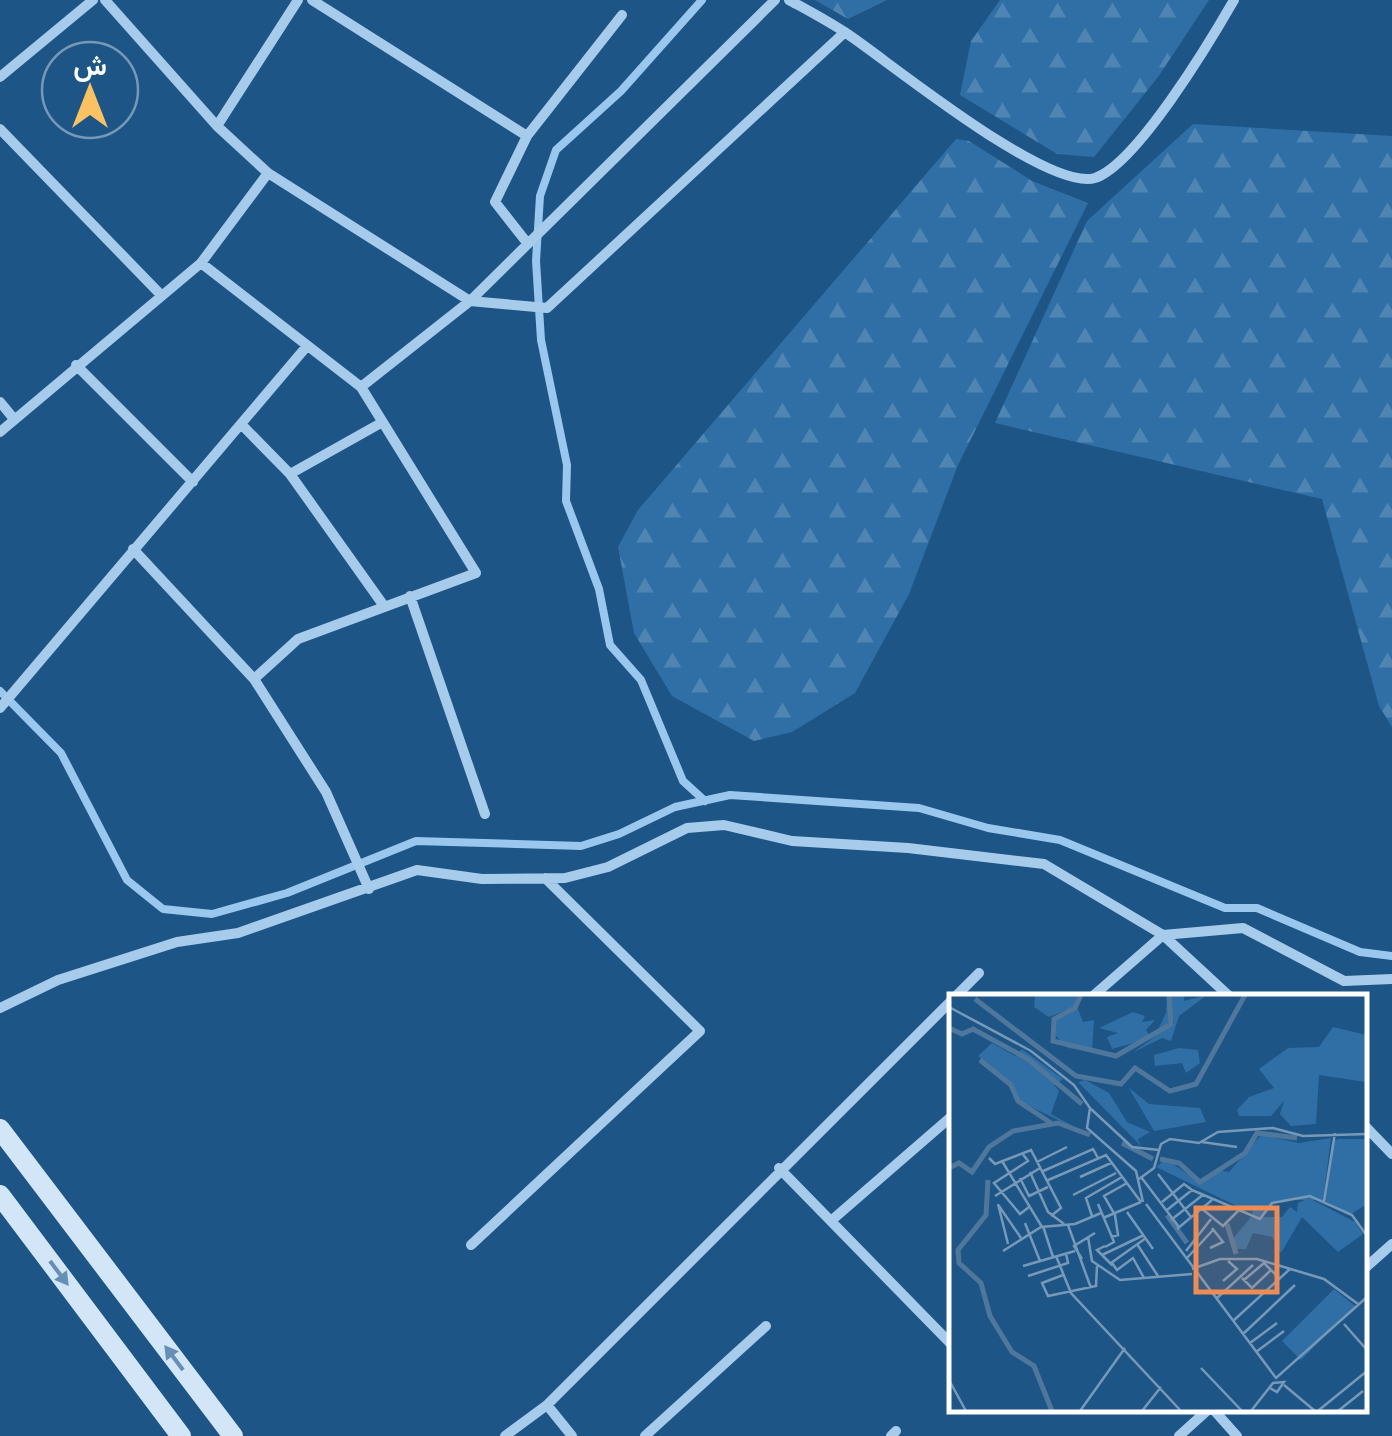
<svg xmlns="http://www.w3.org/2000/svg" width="1392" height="1436" font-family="'Varela Round',Vazirmatn,sans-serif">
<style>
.forest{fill:url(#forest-firs)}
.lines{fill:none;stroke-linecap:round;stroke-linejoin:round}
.stream{stroke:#99c7ed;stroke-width:8}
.minor{stroke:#a6cbeb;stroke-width:10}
.secondary{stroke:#d2e6f8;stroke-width:20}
.oneway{fill:#658fb4}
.inset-river{fill:none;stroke:#4f779c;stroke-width:5}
.inset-road{fill:none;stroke:#7799b7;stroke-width:2.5}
.view{fill:#ef8b55;fill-opacity:0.15;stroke:#ef8b55;stroke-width:5}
.inset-edge{fill:none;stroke:#fff;stroke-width:5}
</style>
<defs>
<pattern id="forest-firs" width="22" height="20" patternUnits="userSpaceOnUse" patternTransform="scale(2.5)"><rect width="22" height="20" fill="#306fa5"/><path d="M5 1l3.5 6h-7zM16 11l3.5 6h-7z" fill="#4f85b2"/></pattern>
</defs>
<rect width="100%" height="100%" fill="#1d5587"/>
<path class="forest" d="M815 0H887L848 19Z
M1000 0H1209L1158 77 1094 157 1057 154 960 95 971 41Z
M1193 124 1392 136V727L1379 706 1322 499 995 423 1087 221Z
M956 139 969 141 1032 181 1088 203 958 465 909 594 855 693 792 732 754 741 672 696 634 633 618 547 638 510Z"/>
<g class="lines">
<path class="stream" d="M702 0 621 91 556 150 540 196 536 261 541 340 567 465 566 501 599 589 610 645 641 680 683 781 705 801
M0 691 61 753 127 880 163 909 212 914 287 893 416 841 581 846 619 834 675 807 730 795 919 808 988 828 1060 840 1225 908H1257L1360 952 1392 956"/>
<path class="minor" d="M105 0 217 126 268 173 470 301 775 0
M312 0 527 136
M789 0C809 11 830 22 849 35 892 64 1048 192 1095 178 1137 164 1211 40 1234 0
M0 77 93 0
M217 126 298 0
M0 129 161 295
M528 244 495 202 527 136 622 15
M201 263 361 387 476 573 298 639 254 679
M76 365 193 482
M361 387 470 301 547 308 845 32
M0 402 14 419
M242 425 290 474 384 606
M0 432 201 263 268 173
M290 474 381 423
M133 549 254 679 326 792 369 889
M410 596 485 814
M0 708 307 346
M956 996 979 973
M1093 996 1163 935 1229 996
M0 1008 58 980 177 942 238 933 417 870 482 879 565 878 608 867 687 828 724 825 792 841 908 848 1044 864 1163 935 1243 928 1344 981 1392 979
M1364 1125 1392 1154
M779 1168 952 1345
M832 1220 952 1116
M471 1245 700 1031 545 878
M1364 1269 1392 1244
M547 1405 572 1436
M1212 1408 1237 1436
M505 1436 547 1405 952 1000
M645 1436 766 1326
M891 1436 896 1431
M1179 1436 1210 1408"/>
<path class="secondary" d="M0 1129 233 1436
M0 1195 181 1436"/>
</g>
<defs><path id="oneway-solid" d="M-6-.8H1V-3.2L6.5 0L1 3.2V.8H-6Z" transform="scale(2.5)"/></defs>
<g class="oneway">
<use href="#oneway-solid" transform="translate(59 1273) rotate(53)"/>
<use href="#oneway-solid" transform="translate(174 1358) rotate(-127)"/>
</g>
<g transform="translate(949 994)">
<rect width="418" height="418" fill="#1d5587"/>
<path d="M86 1H129L125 13 100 23 85 13ZM218 1H235V7L258 1 230 22 222 47 213 44 183 59 225 29 220 4 222 25 206 42 217 19ZM129 15 134 28 145 26 143 57 119 54 105 40 107 26ZM184 18 196 22 193 28 206 26 197 36 202 44 163 55 158 43 169 39 150 34ZM384 33 417 41V88L370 81 367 130 342 132 331 120 335 107 322 122H290L288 116 300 103 325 94 310 75 339 54 370 53ZM230 54 249 56 251 69 237 79 233 69 206 72 205 61ZM312 141 350 149 382 144 374 206H329L311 224 303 220 305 211 296 216 207 173 217 165 251 189 268 176 280 178ZM389 145H417V211L402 220 376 207 383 148ZM360 204 406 228 414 240 389 258 353 223 332 259 323 243 304 239 297 255H286L283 246 302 223H333L341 213 348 218 349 209Z" fill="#306fa5"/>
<path d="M136 86 160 99 178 128 201 138 189 145 192 152 129 88ZM180 94 200 110 251 114 257 128 205 137Z" fill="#306fa5"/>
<path d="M43 49 66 62 73 55 114 85 105 91 110 97 102 120 138 140 70 107 63 91 29 62Z" fill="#306fa5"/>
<path d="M385 295 406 312 352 366 333 347Z" fill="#306fa5"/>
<path class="inset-river" d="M132 1 126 14 105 25 104 47 167 62 222 30 220 1M26 5 127 82 172 90 186 74 221 97 247 90 296 1M0 34 13 40 24 35 79 65 133 110M31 66 62 91 69 107 102 129M173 149 204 165M211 165 230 169 251 188 296 159 308 139 348 144M0 174 10 169 23 178 40 153 64 137 109 129 141 141M39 186 37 221 9 256 10 269 32 289 41 322 63 358 85 372 103 417M218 221 238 249M278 230 287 260"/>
<path class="inset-road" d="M0 13 82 57 125 91 141 114 138 134 187 177 194 208M142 115 183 153 210 156M253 148 288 153M73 159 79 167 45 189 71 220 80 213M40 164 46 170 82 156 112 214 102 222M53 167 93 233M88 168 118 153M81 178 99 218 115 230M92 178 144 155 149 164M209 180 242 223M131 183 162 169M192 183 230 233M71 184 80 202 99 193M190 185 205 174 212 150 221 145 250 149 269 138 324 134 354 142 418 140M97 187 157 161 192 208M124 201 167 179M46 202 91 174M375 207 386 139M213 208 235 190 243 196M49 210 59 250M149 210 165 248 156 253M197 210 327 384 418 303M50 212 72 244M252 214 274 232 292 214M218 216 243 196 311 225 323 209 361 202 403 221 418 242M178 218 204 255M143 222 137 204 173 183M154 224 192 208M222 226 255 200M76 229 91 267M119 231 142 294M94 232 104 263M228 235 263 206M139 243 143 267 171 286 243 280M162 243 169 241 166 221 155 202 178 189M188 250 209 282M156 252 148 256 163 271M261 254 274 248 263 234M54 257 92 233 126 230 152 219M237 257 262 225M153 261 195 241M107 262 122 299 232 417M133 265 125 252 146 239M237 265 265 235M162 269 197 244M163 269 168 276 184 264 195 284M74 272 126 257M243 275 271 265H308L375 285 409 310M114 281 93 289 99 302 147 292 148 272M79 282 119 269 117 259M293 284 303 294 322 276M295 286 315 269 331 285M274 287 288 275 279 267M267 305 304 271M284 327 341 275M395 330 418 356M294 340 346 291M301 349 328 329M307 358 335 337M252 374 293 417M0 386 17 417M335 391 366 417M370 416 418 377M131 417 176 354M193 417 212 393M302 417 324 389 335 388 328 398 321 394M389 417 414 397"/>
<path class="view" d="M247 214H328V298H247Z"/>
<rect width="418" height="418" class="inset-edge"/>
</g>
<g transform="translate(90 90)"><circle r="48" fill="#1d5587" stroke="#7799b7" stroke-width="2.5"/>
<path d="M0-8L18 38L0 25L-18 38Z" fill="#fbc264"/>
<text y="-15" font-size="28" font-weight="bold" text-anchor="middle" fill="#ffffff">ش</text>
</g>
</svg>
